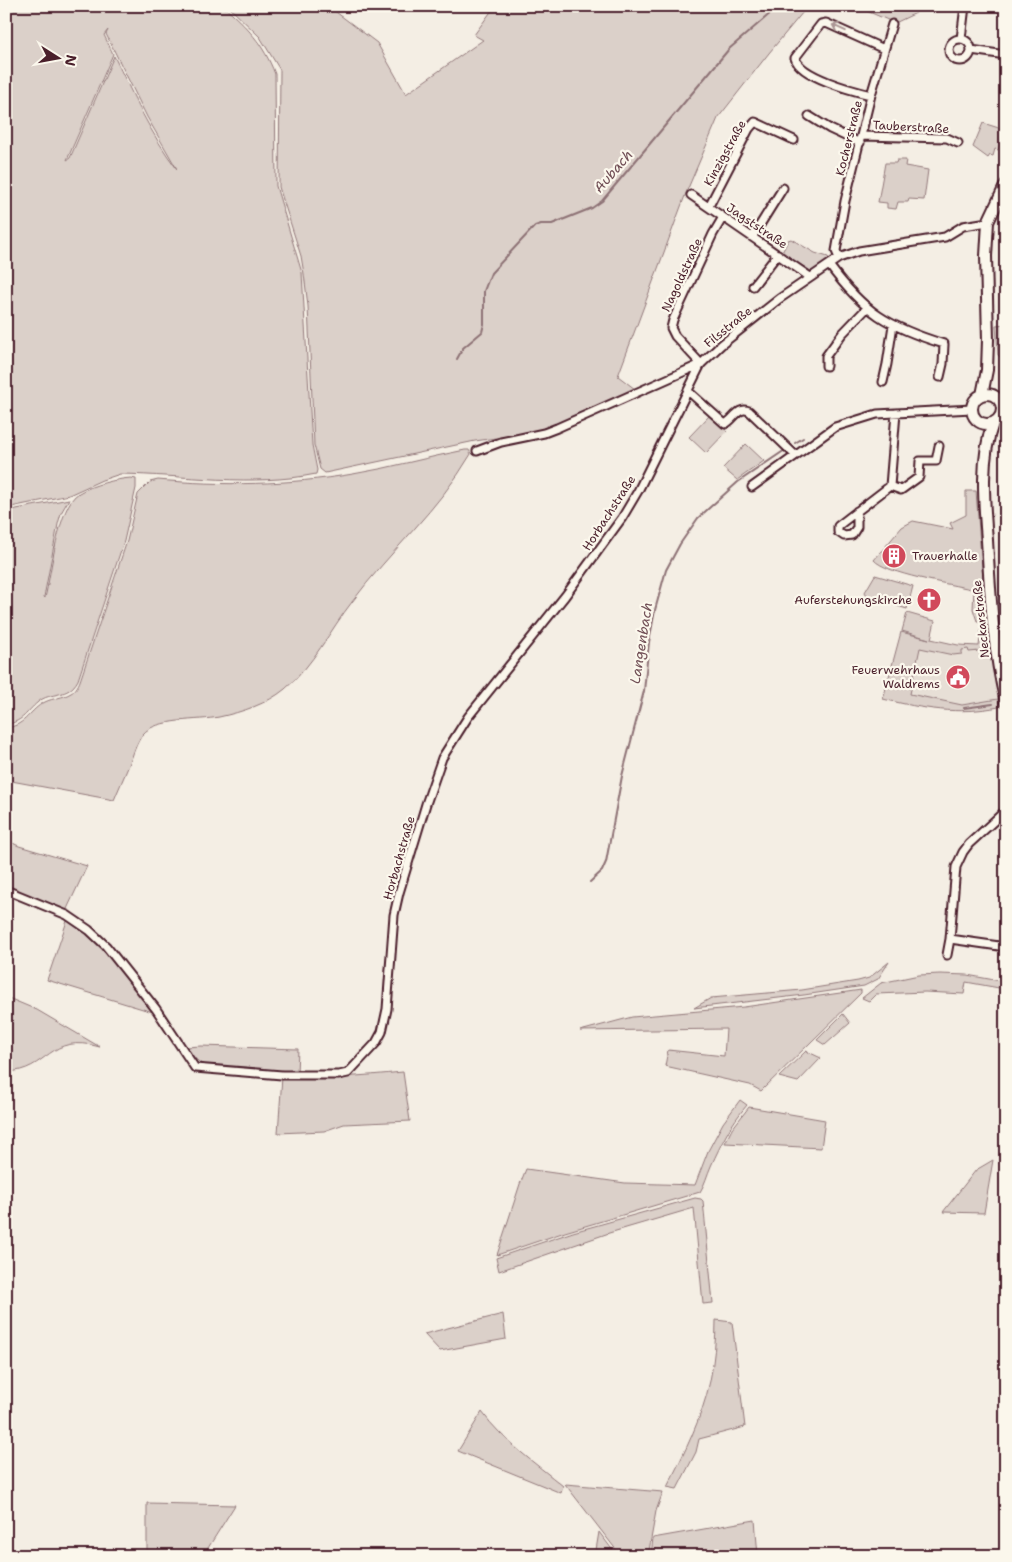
<svg xmlns="http://www.w3.org/2000/svg" width="1012" height="1562" font-family="'Shantell Sans',sans-serif">
<style>
.built{fill:#e7dfd6}
.green{fill:#dbd0c9;stroke:#92787a;fill-rule:evenodd}
.lines{fill:none;stroke-linecap:round;stroke-linejoin:round}
.stream{stroke:#8d7174;stroke-width:2}
.street-casing{stroke:#4a1f2b;stroke-width:11}
.secondary-casing{stroke:#4a1f2b;stroke-width:14}
.street{stroke:#fbf7ec;stroke-width:7}
.secondary{stroke:#fbf7ec;stroke-width:10}
.oneway{stroke:#ab9695}
.labels{text-anchor:middle;stroke-width:4.5;stroke-linejoin:round;paint-order:stroke}
.street-label{font-size:12px;fill:#4a1f2b;stroke:#fbf7ec}
.poi-label{font-size:12px;fill:#4a1f2b;stroke:#fbf7ec;text-anchor:end}
.water-label{font-size:14px;font-style:italic;fill:#714f56;stroke:#fbf7ec}
</style>
<rect width="100%" height="100%" fill="#f4eee4"/>
<filter id="ink" filterUnits="userSpaceOnUse"><feTurbulence type="fractalNoise" baseFrequency=".02" numOctaves="2"/><feDisplacementMap in="SourceGraphic" scale="10" xChannelSelector="R" yChannelSelector="G"/><feConvolveMatrix kernelMatrix="1 2 1 2 8 2 1 2 1" color-interpolation-filters="sRGB"/></filter>
<g filter="url(#ink)">
<path class="built" d="M901 632 958 645 989 647 999 707 971 711H951L928 709 883 699Z"/>
<path class="green" d="M6 6H223C248 28 263 43 275 74L276 186 302 273 312 445 317 470 316 474C253 487 184 475 120 474L102 480 69 495 6 508ZM108 30 106 34 147 117 177 169C151 135 133 95 114 56L70 158 67 160 113 54 104 35Z
M228 6H328L377 43 406 94 483 40 474 35 495 6H808L769 53 718 118 686 193 618 376 635 389 544 431 475 441 325 473 320 469 314 445 308 306 304 274 301 256 279 187 280 70 260 37Z
M855 6H915L916 13 895 23Z
M983 123 1005 130 998 150 995 149 993 156 990 155 988 158 973 147Z
M897 160H906L905 166 928 170 924 200 909 199 908 202H898L896 209 887 208V203L878 202 885 163H896Z
M791 239 815 253 828 257 829 260 815 271H811L782 253 788 240Z
M1006 324V355L1002 359 998 355 996 325Z
M710 415 727 431 706 453 689 437Z
M746 444 764 461 737 480 723 468Z
M465 450H469L471 454C439 509 390 551 352 602 330 630 313 666 285 689 267 704 242 712 219 717 199 721 156 718 143 734 136 743 133 755 129 765 124 777 119 788 114 800L6 780V728C27 725 29 710 45 702 53 698 63 698 71 693 75 691 78 686 80 681L127 541 138 494 150 482 158 480C222 486 289 485 353 474 390 468 428 457 465 450Z
M131 478 136 479V488L124 541 78 680C68 699 51 691 38 702 25 713 25 720 6 725V511L69 499 61 513 58 524 44 597 45 598C51 575 58 505 79 493 92 485 116 479 131 478Z
M966 491H976L981 557 990 650 969 652 968 649 962 650V654L953 655 920 648 910 694 962 705 998 699 999 707C957 715 924 709 883 699L901 632 929 639 902 631 907 613 935 621 931 639 958 645 979 646 982 621H977L973 609 974 588 971 589C950 584 886 574 874 560L902 527 913 521 953 529 950 523 966 515Z
M875 575 913 586 907 609 868 597 865 592Z
M6 840 19 846 87 866 67 909 64 911 6 887Z
M68 918C105 940 129 980 156 1013L47 980Z
M889 962 878 979 864 986 804 995 694 1008 711 998 802 990 858 981 869 978Z
M940 974 967 975 1000 981 999 988 966 982 964 994 925 992 876 994 869 1001 862 998 881 983 919 975Z
M861 990V993L761 1091 750 1085 665 1066 668 1050 724 1056 726 1029 580 1031 632 1017 744 1007Z
M6 997 37 1010 100 1047C47 1032 50 1071 6 1072Z
M843 1014 850 1023 825 1045 817 1040Z
M201 1046 298 1049 297 1073 203 1065 193 1057 186 1047Z
M806 1051 821 1058 798 1082 779 1077Z
M403 1072 410 1121 344 1124 324 1131 278 1133 282 1077C323 1079 362 1076 403 1072Z
M740 1100 747 1105C730 1125 722 1142 711 1166 707 1175 705 1184 700 1192L565 1232 497 1255 520 1184 526 1169 625 1183 695 1185 708 1151 723 1123Z
M749 1107 825 1120 821 1148 725 1143 732 1129Z
M993 1160 984 1213 943 1212 976 1170Z
M695 1198 701 1199 703 1201 713 1303 703 1304 694 1208 609 1233 499 1271 496 1258 573 1232Z
M503 1314 506 1339 440 1351 424 1334Z
M716 1320 732 1322 745 1427 699 1439 696 1452 677 1489 667 1487C684 1454 702 1418 710 1381 714 1361 716 1340 716 1320Z
M482 1412C503 1441 535 1463 563 1486L561 1493 458 1451Z
M565 1484 663 1492 656 1511 648 1556H621Z
M147 1503 235 1505 203 1556H147Z
M755 1520 758 1556H651L653 1538Z
M599 1532 617 1556H595Z"/>
<g class="lines">
<path class="stream" d="M457 359 463 348 482 332 484 324V291L491 273 535 226 541 224H552L592 208 602 201 729 49 779 6
M795 443 803 438
M964 708 993 704
M590 882 602 871 606 862 622 776 644 691 649 642 655 610 666 570 680 544 698 518 738 482 785 450"/>
<defs>
<path id="street" d="M961 39 965 6
M949 50a11 11 0 1 1 22 0a11 11 0 1 1-22 0Z
M971 50 1006 55
M871 95C854 91 800 77 795 58L821 24 826 23 884 49
M809 116 830 129 860 143
M862 136 947 138 958 143
M691 195 810 277
M709 206 749 129 755 122 794 140
M753 236 783 188
M839 258 836 251 845 201 871 95 892 24
M829 265C864 312 888 327 944 344L943 364 940 377
M753 286 778 254
M701 364 675 336 671 328 673 320 713 234 723 217
M826 366V356L842 334 867 308
M883 382 887 364 893 325
M688 391 725 424C734 420 738 406 749 411L795 455
M1002 408H1006
M477 451 501 442 544 433 557 428 701 364 721 345 779 299 839 258 859 251 945 237 963 226 988 222
M890 486 901 490 919 477 920 461H936L939 446
M752 487 835 427 877 414 972 409
M857 511V527L852 535 844 536 838 532V526L890 486 896 413
M6 890 67 915 89 930 106 946 156 1009 195 1068 282 1075H339L348 1073 376 1043 382 1032 387 1009 394 915 399 893 426 804 442 758 468 717 565 596 622 518 638 491 701 364
M950 939 1006 947
M947 955 950 939 956 867 963 852 969 844 1006 810"/>
<path id="secondary" d="M972 409a15 15 0 1 1 30 0a15 15 0 1 1-30 0Z
M982 395 987 370 988 340 986 256 988 222 1006 184
M993 423C980 458 984 503 987 540 990 592 993 651 1006 702"/>
</defs>
<use href="#street" class="street-casing"/>
<use href="#secondary" class="secondary-casing"/>
<use href="#street" class="street"/>
<use href="#secondary" class="secondary"/>
</g>
<defs><path id="oneway-shaft" d="M-6 0H5M1.5-3L5.5 0L1.5 3" fill="none" stroke-width="1.6" stroke-linecap="round" stroke-linejoin="round" transform="scale(1.25)"/></defs>
<use class="oneway" href="#oneway-shaft" transform="translate(839 28) rotate(-155)"/>
</g>
<defs>
<symbol id="building-disc" viewBox="-11 -11 22 22"><circle r="9.5" fill="#d1495b" stroke="#fbf7ec"/><path d="M-4-6H4V6H1V3H-1V6H-4ZM-2.5-4.3h1.7v1.8h-1.7ZM.8-4.3h1.7v1.8H.8ZM-2.5-1h1.7V.8h-1.7ZM.8-1h1.7V.8H.8Z" fill="#fff"/></symbol>
<symbol id="church-disc" viewBox="-11 -11 22 22"><circle r="9.5" fill="#d1495b" stroke="#fbf7ec"/><path d="M-1.2-6h2.4v3.5h3.3v2.4h-3.3V6h-2.4V-.1h-3.3v-2.4h3.3Z" fill="#fff"/></symbol>
<symbol id="civic-disc" viewBox="-11 -11 22 22"><circle r="9.5" fill="#d1495b" stroke="#fbf7ec"/><path d="M-.6-6.5H3V-4.5H.6V-3L4-1V1h2V6H-6V1h2V-1L-.6-3ZM-1.2 2.5V6h2.4V2.5Z" fill="#fff"/></symbol>
</defs>
<g fill-rule="evenodd">
<use href="#building-disc" x="880" y="542" width="28" height="28"/>
<use href="#church-disc" x="915" y="586" width="28" height="28"/>
<use href="#civic-disc" x="944" y="663" width="28" height="28"/>
</g>
<g class="labels">
<g class="street-label">
<text transform="translate(911 127) rotate(3)" y="4">Tauberstraße</text>
<text transform="translate(849 138) rotate(-76)" y="4">Kocherstraße</text>
<text transform="translate(725 153) rotate(-61)" y="4">Kinzigstraße</text>
<text transform="translate(757 226) rotate(34)" y="4">Jagststraße</text>
<text transform="translate(682 275) rotate(-65)" y="4">Nagoldstraße</text>
<text transform="translate(728 327) rotate(-39)" y="4">Filsstraße</text>
<text transform="translate(609 513) rotate(-57)" y="4">Horbachstraße</text>
<text transform="translate(981 619) rotate(-96)" y="4">Neckarstraße</text>
<text transform="translate(399 858) rotate(-74)" y="4">Horbachstraße</text>
</g>
<g class="poi-label">
<text x="912" y="560" text-anchor="start">Trauerhalle</text>
<text x="912" y="604">Auferstehungskirche</text>
<text x="940" y="674">Feuerwehrhaus<tspan x="940" dy="14">Waldrems</tspan></text>
</g>
<g class="water-label">
<text transform="translate(613 171) rotate(-49)" y="5">Aubach</text>
<text transform="translate(641 643) rotate(-81)" y="5">Langenbach</text>
</g>
</g>
<rect width="1012" height="1562" fill="none" stroke="#fbf7ec" stroke-width="25"/>
<rect x="12" y="12" width="987" height="1537" fill="none" stroke="#4a1f2b" stroke-width="2" filter="url(#ink)"/>
<g transform="translate(58 58) rotate(101)" stroke="#fbf7ec" stroke-width="4" paint-order="stroke">
<path d="M0-4L9 19L0 12L-9 19Z" fill="#4a1f2b"/>
<text y="-8" font-size="14" font-weight="bold" text-anchor="middle" fill="#4a1f2b">N</text>
</g>
</svg>
